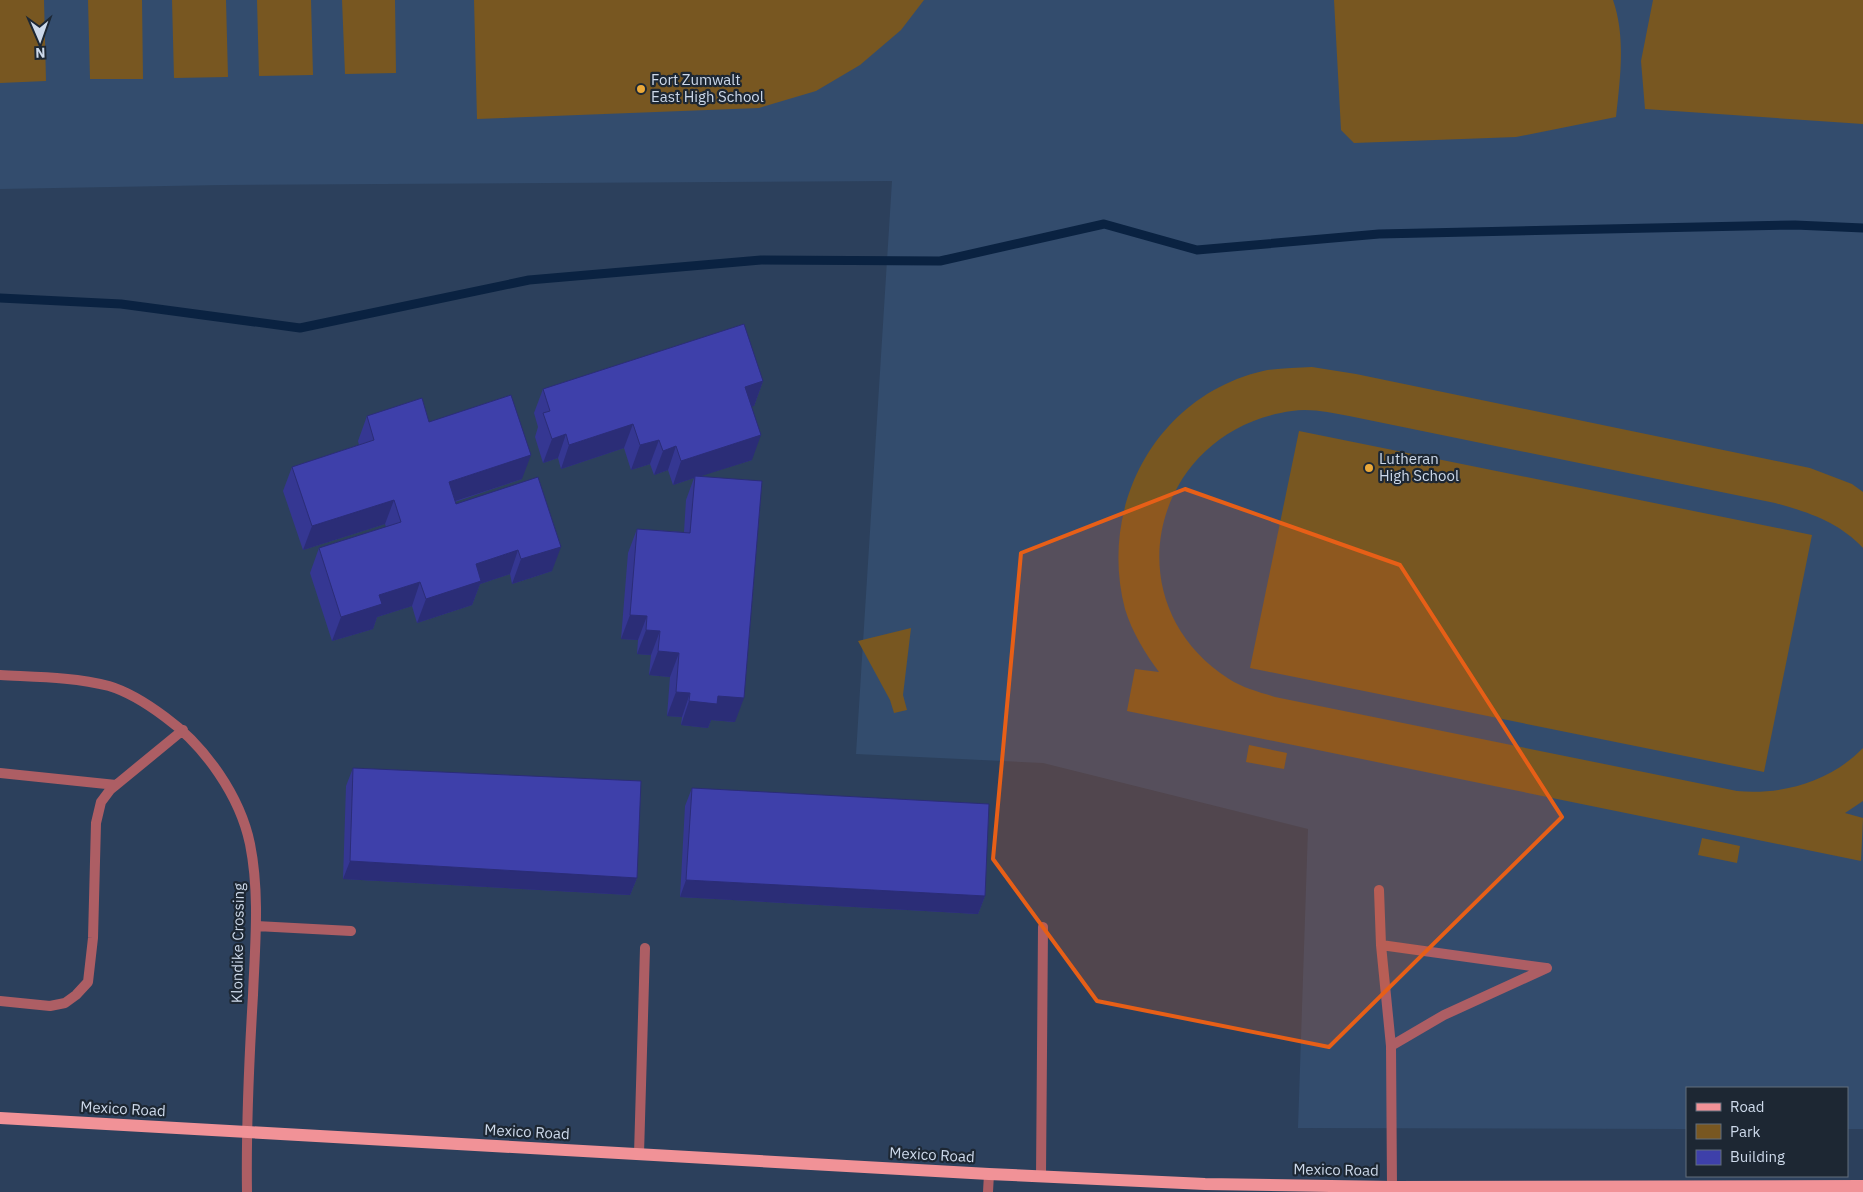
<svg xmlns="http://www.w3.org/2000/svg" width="1863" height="1192" font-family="'IBM Plex Sans',sans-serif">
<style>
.built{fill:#334c6d}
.green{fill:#785721}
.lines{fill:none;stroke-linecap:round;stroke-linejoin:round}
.stream{stroke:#0a2241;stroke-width:9}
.service{stroke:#ad5e64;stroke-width:10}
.minor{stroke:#ad5e64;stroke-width:10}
.primary{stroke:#f19297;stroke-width:12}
.wall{fill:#353792}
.shaded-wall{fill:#2b2d77}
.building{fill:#3e40aa;stroke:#2b2d77}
.marked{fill:#e75f17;fill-opacity:0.2;stroke:#e75f17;stroke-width:4;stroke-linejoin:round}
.poi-dot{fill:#eba93a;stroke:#1d2733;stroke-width:2}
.labels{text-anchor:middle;stroke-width:4.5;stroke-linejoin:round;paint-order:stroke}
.poi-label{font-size:15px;fill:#cdd9ea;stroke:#1d2733;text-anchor:start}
.street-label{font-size:15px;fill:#cdd9ea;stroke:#1d2733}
</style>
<rect width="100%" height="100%" fill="#2c405c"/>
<path class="built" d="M0 0H1863V1129H1847V1088H1687V1129L1298 1128 1308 829 1043 763 856 754 892 181 222 185 0 189Z"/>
<path class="green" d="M0 0H44L46 81 0 83Z
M88 0H142L143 79H90Z
M172 0H226L228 77 174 78Z
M257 0H311L313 75 259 76Z
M342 0H395L396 73 345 74Z
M474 0H924L901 30 860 65 816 91 759 108 477 119Z
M1334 0H1613C1626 37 1620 79 1616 117L1516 137 1354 143 1341 130Z
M1653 0H1863V124L1645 109 1641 61Z
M1312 367 1356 374 1810 468 1852 484 1863 492V548C1839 522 1808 512 1775 503L1349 416C1331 413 1311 408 1292 411 1153 430 1109 602 1229 679 1243 688 1259 692 1275 697L1737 791C1783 795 1830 782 1863 748V801L1845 813 1863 818 1861 861 1127 711 1135 669 1159 672C1145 653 1132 632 1125 609 1098 506 1156 396 1263 371 1279 368 1296 368 1312 367Z
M1299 431 1812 535 1764 772 1250 668Z
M911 628 903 695 907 710 894 713 890 700 858 641Z
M1249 745 1287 753 1284 769 1246 762Z
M1702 838 1740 846 1737 863 1698 855Z"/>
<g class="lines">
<path class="stream" d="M0 298 121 304 300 328 529 280 761 260 940 261 1104 224 1197 250 1379 234 1795 225 1863 228"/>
<path class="service" d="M0 675C36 677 74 677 109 686 129 692 149 705 165 717 205 746 240 796 250 844 260 894 255 945 253 995 249 1061 246 1126 247 1192
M0 773 116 785
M1379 890 1381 945 1391 1046
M256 926 351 931
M1381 945 1546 968
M0 1001 50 1006 65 1003 76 995 88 982 93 938 96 823 101 802 110 790 183 730
M639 1154 645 948
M1041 1176 1043 927
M1392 1187 1391 1046 1444 1015 1547 968"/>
<path class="minor" d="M988 1192 989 1174"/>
<path class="primary" d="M0 1118 989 1174 1205 1184 1392 1187 1863 1186"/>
</g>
<path class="wall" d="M763 381 754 406H752V460L700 476 735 722 711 720 708 728 681 725 682 717 667 716 670 677 649 675 651 655 637 654 638 640 621 639 628 553 637 529 684 532 686 500 694 478 673 485 668 470 654 475 650 464 631 470 624 448 561 469 558 458 543 463 535 437 538 427 534 413 543 389Z
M367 416 429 422 522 479 455 502 456 504 552 571 512 584 510 574 480 584 472 605 417 623 412 606 377 617 373 629 332 641 310 573 319 548 386 527 385 524 303 550 283 491 292 467 359 445 358 441Z
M353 768 637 878 630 895 343 879 346 786Z
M692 788 985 896 978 914 680 897 685 806Z"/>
<path class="shaded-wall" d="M763 381 754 406 736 411 745 387Z
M633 424 624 448 561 469 569 445Z
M566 434 558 458 543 463 552 439Z
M761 435 752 460 695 478V476L694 478 673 485 681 461Z
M659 440 650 464 631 470 640 445Z
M676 446 668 470 654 475 663 451Z
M531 455 522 479 440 506 449 482Z
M394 500 385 524 303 550 312 526Z
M561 547 552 571 512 584 521 559Z
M518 550 510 574 480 584 472 605 417 623 426 599 476 564Z
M420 582 412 606 377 617 373 629 332 641 341 617 379 595Z
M630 615 647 616 638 640 621 639Z
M646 630 660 631 651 655 637 654Z
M658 651 679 653 670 677 649 675Z
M676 692 690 693 682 717 667 716Z
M718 696 744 698 735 722 711 720 708 728 681 725 689 701Z
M350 861 637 878 630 895 343 879Z
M686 880 985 896 978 914 680 897Z"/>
<path class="building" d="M744 324 763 381 745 387 761 435 681 461 676 446 663 451 659 440 640 445 633 424 569 445 566 434 552 439 543 413 550 411 543 389Z
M511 395 531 455 449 482 456 504 538 477 561 547 521 559 518 550 476 564 481 581 426 599 420 582 379 595 382 604 341 617 319 548 401 522 394 500 312 526 292 467 374 440 367 416 422 398 429 422Z
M695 476 762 481 744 698 718 696 717 704 689 701 690 693 676 692 679 653 658 651 660 631 646 630 647 616 630 615 637 529 690 533Z
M353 768 641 781 637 878 350 861Z
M692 788 989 804 985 896 686 880Z"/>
<path class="marked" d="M1185 489 1400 565 1562 817 1329 1047 1097 1001 993 859 1021 553Z"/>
<g class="poi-dot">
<circle cx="641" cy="89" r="5"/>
<circle cx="1369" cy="468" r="5"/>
</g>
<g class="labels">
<g class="poi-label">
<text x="651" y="85">Fort Zumwalt<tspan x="651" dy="17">East High School</tspan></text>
<text x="1379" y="464">Lutheran<tspan x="1379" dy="17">High School</tspan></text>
</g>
<g class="street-label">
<text transform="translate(238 943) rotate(-89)" y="5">Klondike Crossing</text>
<text transform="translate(123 1109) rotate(3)" y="5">Mexico Road</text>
<text transform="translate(527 1132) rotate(3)" y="5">Mexico Road</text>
<text transform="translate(932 1155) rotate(3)" y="5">Mexico Road</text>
<text transform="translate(1336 1170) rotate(1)" y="5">Mexico Road</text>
</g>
</g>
<rect x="1686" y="1087" width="162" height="90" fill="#1d2733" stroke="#636e7c"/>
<rect x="1696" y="1103" width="25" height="8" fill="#f19297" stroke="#636e7c"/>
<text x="1730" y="1112" font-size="15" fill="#cdd9ea">Road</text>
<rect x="1696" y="1124" width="25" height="15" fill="#785721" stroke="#636e7c"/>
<text x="1730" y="1137" font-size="15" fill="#cdd9ea">Park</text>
<rect x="1696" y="1150" width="25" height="15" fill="#3e40aa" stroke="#636e7c"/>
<text x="1730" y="1162" font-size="15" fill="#cdd9ea">Building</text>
<g transform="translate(40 40) rotate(178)" stroke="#1d2733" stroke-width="4" paint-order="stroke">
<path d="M0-4L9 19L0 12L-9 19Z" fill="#cdd9ea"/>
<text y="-8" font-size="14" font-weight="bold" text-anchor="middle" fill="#cdd9ea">N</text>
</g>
</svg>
